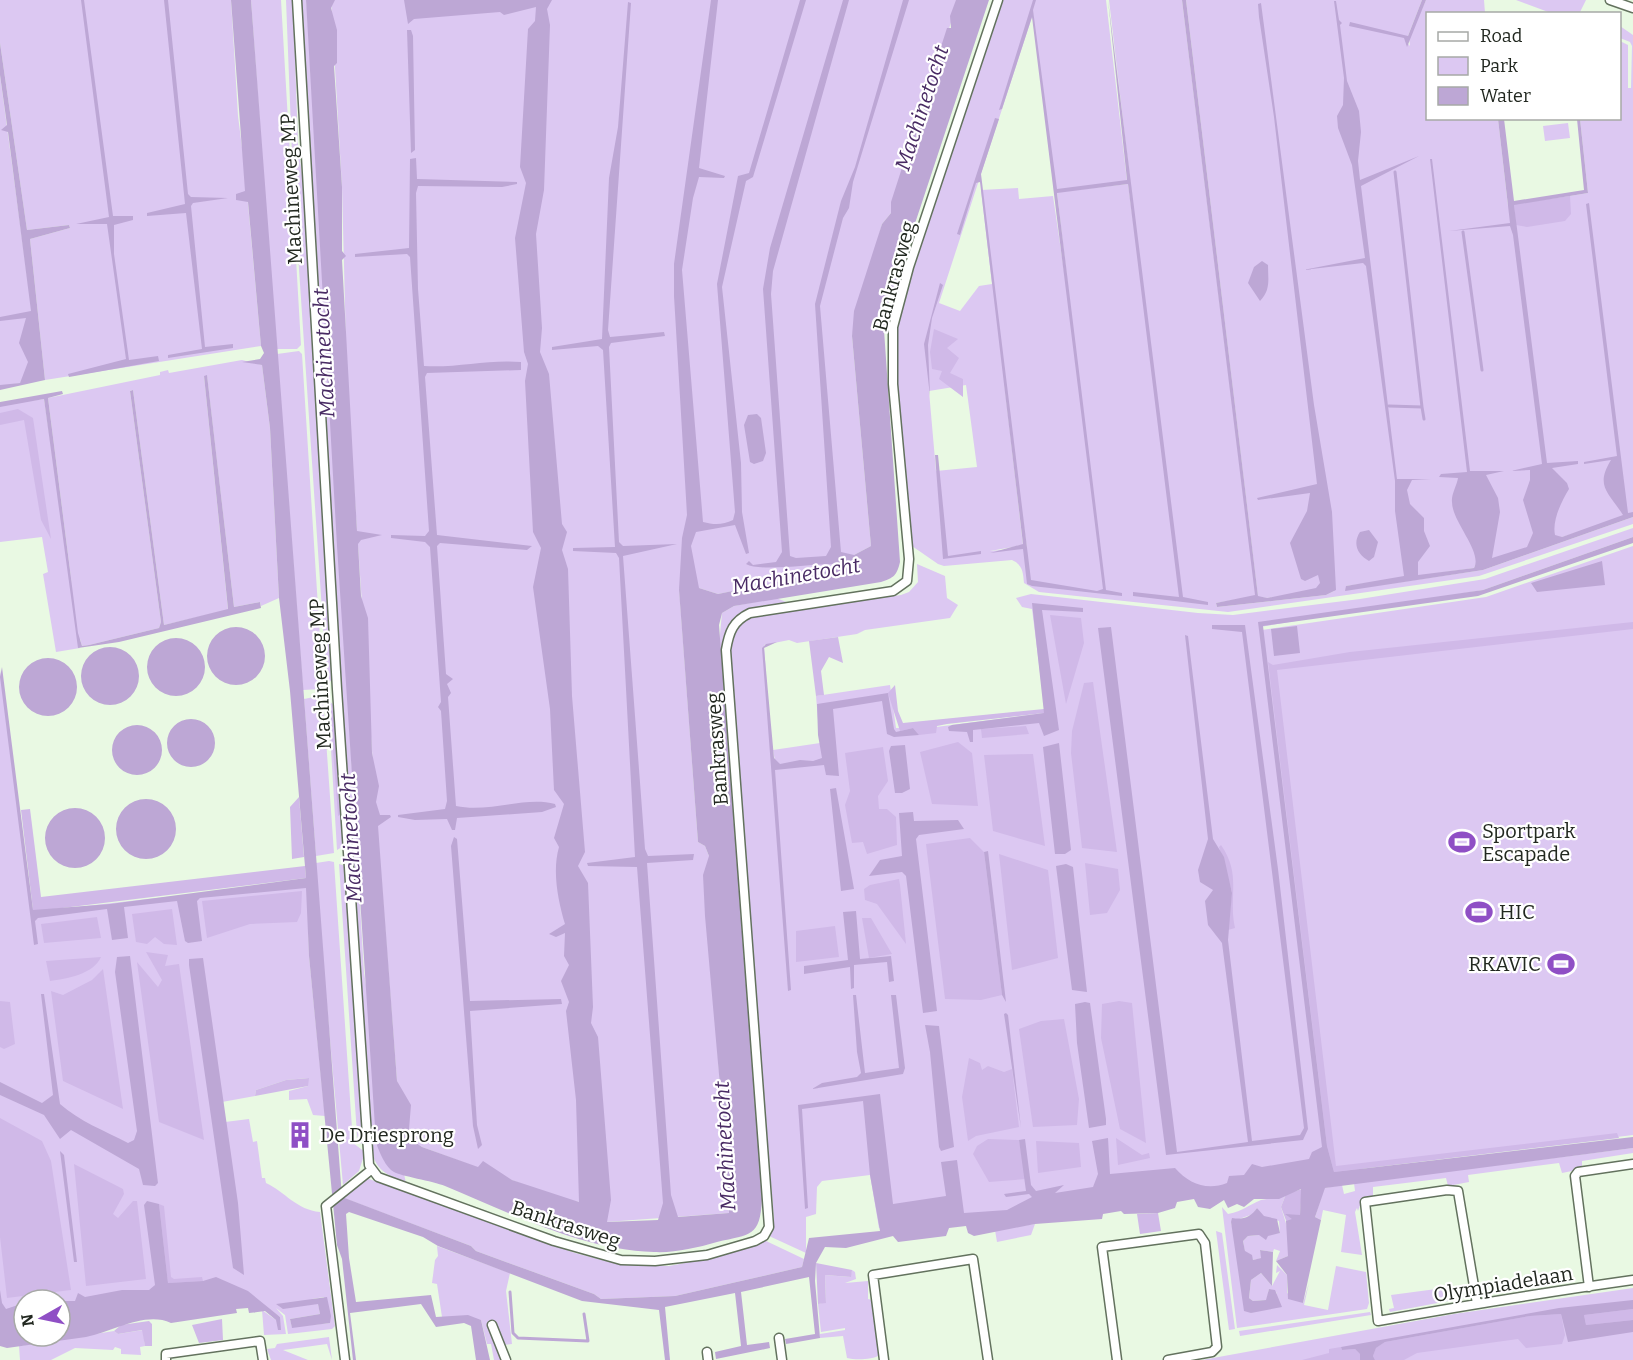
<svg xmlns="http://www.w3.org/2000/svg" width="1633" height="1360" font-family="Bitter,serif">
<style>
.green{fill:#dcc8f2;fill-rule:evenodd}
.forest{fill:#d0b9e8}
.water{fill:#bda7d5}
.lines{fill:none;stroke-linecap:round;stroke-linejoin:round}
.stream{stroke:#bda7d5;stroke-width:3}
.minor-casing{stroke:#63725e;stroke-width:11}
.minor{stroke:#fff;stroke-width:8}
.labels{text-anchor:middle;stroke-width:4.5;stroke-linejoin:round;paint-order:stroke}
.street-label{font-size:20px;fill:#222820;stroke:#fff}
.poi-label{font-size:20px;fill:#222820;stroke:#fff;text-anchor:start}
.water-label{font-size:21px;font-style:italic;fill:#492b64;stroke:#fff}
</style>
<rect width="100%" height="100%" fill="#e9f9e3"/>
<path class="green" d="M0 0H231L238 116 245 171 261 346 45 380 30 239 70 228 69 225 27 230 0 43Z
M251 0H281L301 345 297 349H276Z
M286 0H293L298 144 303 183 333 678 327 685 293 180Z
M300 0H306L307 9 364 972 394 1170 404 1174 406 1183C391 1176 379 1173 373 1156L336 608Z
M331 0H958L891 213 882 224 852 336 871 546 854 555V567L718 594 699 588H679L698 842 705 846 709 856 714 1001 729 1213 606 1222 579 1202 566 1200 422 1147 412 1140 397 1081 377 824 347 384 342 187Z
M1001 0H1106L1127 181 1054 190 1033 14 939 303 960 311 979 286 992 284 981 190 1018 188 1019 199 1053 196 1074 339 1057 192 1128 184 1144 300 1109 0H1182L1256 596 1216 603 1217 607 1326 595 1334 591 1266 598 1258 597 1186 0H1422L1406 41 1410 46 1409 38 1426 0H1484L1485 13 1428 14V118L1498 119 1508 206 1588 193 1580 119 1620 118V41L1628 45V88H1631L1632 46 1630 42 1620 38V26L1633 35V514L1498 558 1477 562 1474 568 1346 586V590L1483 570 1633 517V524L1479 576 1228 612 1039 592 1024 583C1023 573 1023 565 1012 560L944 566 938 564 912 546 898 396 896 340 902 304 955 135ZM1004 381 1027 549 1025 558 1024 548 990 551 1023 545ZM966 385 977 467 936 471 929 391Z
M1516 0H1586L1579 14 1551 13Z
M0 75 38 357 20 383 0 387Z
M1568 123 1570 138 1545 141 1543 126Z
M299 351 302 354 323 686 321 689 303 690 277 354Z
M242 360 262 365 270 428 279 598 261 606 260 602 234 607 207 376H204L228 610 164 625 133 390 130 391 161 622 159 628 89 645 82 646 80 639V648L56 652 43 574 48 572 42 537 0 542V405L44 399 72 586 48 398 160 375V372L168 370 169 373Z
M1633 528V537L1483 590 1260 627 1262 630 1486 597 1633 546V1135L1366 1168 1340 1174 879 1228 870 1175 822 1181 817 1187 816 1214 806 1217V1253L769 1236 774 1219 729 661C732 635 731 627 756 615L901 595 909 592 918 582 917 564 945 576 947 598 958 605 950 618 865 630 857 634 797 643 789 640 764 645 773 778 775 761 773 750 820 743 816 696 890 685 896 728 936 727 1045 713 1032 609 1022 607 1016 598 1031 594 1198 613 1233 615 1360 599 1485 579Z
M776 598 789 603C775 606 754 606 742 613 715 628 726 670 723 696L719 644 722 613 734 606Z
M0 670 33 912 307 881 309 956 325 1116 313 1115 307 1099 289 1100V1091L308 1086V1078L286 1080 256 1090 255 1096 222 1102 225 1122 249 1119 253 1142 257 1141 262 1178H265L266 1183C285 1192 297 1210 320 1212L335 1326 332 1329 288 1334 285 1315 276 1308 283 1316 286 1334 264 1335 262 1310 276 1320 280 1317 258 1301 60 1328V1300H24V1332L0 1336ZM324 1297 330 1323 292 1327 290 1319 320 1314 318 1303 312 1299Z
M319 696 323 697 334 853 316 856 304 699Z
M328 699 334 706 342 814V847L337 850Z
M329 861 334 862 353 1143 365 1152 359 1171 343 1185 315 872 316 863Z
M339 864 346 866 365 1144 359 1143 357 1135Z
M1633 1148V1153L1582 1161V1169L1562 1173 1559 1163 1468 1175 1469 1182 1448 1186 1446 1178 1373 1187V1196L1363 1197 1358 1211 1357 1208 1355 1212 1362 1255 1341 1252 1346 1215 1323 1210 1321 1220 1315 1217 1324 1188 1342 1185 1344 1194 1355 1191 1354 1183Z
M369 1179 575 1253 621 1265 669 1266 722 1256 764 1240 804 1259 802 1267 675 1296 601 1299 594 1294 476 1251 471 1246 341 1197 361 1181Z
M1286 1194 1281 1207 1288 1230V1256L1276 1261 1280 1251 1274 1249 1273 1252 1260 1250 1262 1258 1253 1260 1251 1255 1245 1252 1243 1241 1248 1236 1280 1233 1279 1221 1263 1217 1257 1208 1253 1214 1231 1222 1251 1313 1277 1293 1269 1289 1267 1300 1253 1301 1249 1298 1251 1280 1261 1273 1272 1286 1280 1271 1276 1273 1277 1265 1287 1275V1293L1303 1303 1309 1283 1304 1305 1328 1310 1336 1266 1366 1272 1369 1303 1367 1309 1237 1328 1222 1207 1228 1214C1244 1211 1248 1205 1261 1200 1270 1198 1277 1198 1286 1194Z
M1035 1224 1031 1235 997 1242 995 1230Z
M1216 1231 1222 1233 1235 1329 1229 1330Z
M437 1246 510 1273 506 1291 512 1344 503 1345 497 1341 501 1360H494L491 1344H487L481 1320 442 1317 437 1284 432 1283 435 1260 438 1256Z
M852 1270 855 1272 856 1279 845 1283 868 1281V1299L872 1300 880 1355C872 1360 855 1360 847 1358L843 1336 820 1338V1334L845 1330V1328L821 1332 818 1304 826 1302 825 1275 850 1277Z
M1459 1286 1460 1291 1449 1293 1448 1301 1390 1312 1389 1309 1394 1308 1391 1295Z
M1633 1288V1360H1202L1454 1314Z
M1370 1312 1371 1315 1240 1336 1239 1331Z
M143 1330 145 1346 140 1347 141 1355 121 1354V1349L115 1347 113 1350 75 1348 51 1360H20L19 1346 114 1331 118 1334Z
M329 1337 332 1360 327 1344 283 1350 308 1360H271L267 1349 275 1348 277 1344Z"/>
<path class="forest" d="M1570 196 1571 214 1565 221 1527 227 1516 225 1514 204Z
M934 329 958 339 947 348 959 358 950 373 963 379V397L939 379 942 371 932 369 930 352Z
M18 409 33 418 51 539 41 520 24 420 0 425V413Z
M1050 615 1081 618 1084 643 1066 704Z
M1633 622V629L1277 670 1336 1166 1617 1133 1619 1138 1334 1172 1327 1146 1268 662 1273 665 1350 652Z
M838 637 843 663 829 657 821 671 824 695 816 696 809 641Z
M1093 682 1117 852 1082 848 1071 753 1072 731 1084 683Z
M895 685 898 711 903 723 1044 709V713L947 724 937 726 936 733 919 735 913 728 900 731 888 693Z
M330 710 335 711 342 814 338 816Z
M1026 726 1029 734 982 738 981 729Z
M958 742 972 753 978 806 932 804 920 752Z
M883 747 888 781 878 796 879 809H887L896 817 897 845 867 854 863 842 852 843 845 805 850 791 845 753Z
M1033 754 1045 846 993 831 984 755Z
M299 797 304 857 292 859 290 807Z
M30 809 41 897 305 866 306 878 38 911 33 910 21 810Z
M970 838 984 852 1002 995 981 1000 945 999 926 844Z
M1221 845C1242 875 1228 897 1235 928L1228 930 1232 892 1219 847Z
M999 854 1048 870 1058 958 1012 970Z
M1085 863 1118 869 1120 890 1107 913 1090 915Z
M899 879 900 885 906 944 877 904 865 900 864 889 870 885Z
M302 891 301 913 297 922 250 924 207 938 202 901Z
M172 909 177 945 164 944 155 937 147 944 136 942 132 914Z
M97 917 101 938 44 943 41 924Z
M862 918H871L892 954 869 958Z
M835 926 839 957 796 962V931Z
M146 952 168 955 165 966 179 964 204 1140 159 1122 137 962 158 987 162 980Z
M101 957C94 974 66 979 50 981L46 961Z
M103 969 123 1109 63 1081 51 991 63 995 92 980Z
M0 1001 10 1002 15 1044 4 1049 0 1047Z
M1119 1001 1132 1003 1146 1143 1120 1129 1101 1038 1102 1004Z
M1064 1019 1079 1099 1077 1125 1033 1127 1019 1029 1041 1021Z
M969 1058 980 1063 982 1070 988 1066 1004 1072 1012 1069 1019 1127 976 1136 968 1141 962 1097Z
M309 1078 308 1086 255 1096 256 1090 286 1080Z
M0 1118 42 1141 51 1161 71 1290 7 1298 0 1237Z
M1116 1138 1142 1155 1149 1153 1150 1158 1118 1165Z
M988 1139 1019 1140 1026 1179 989 1182 973 1154 977 1146Z
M1036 1141 1079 1143 1081 1167 1038 1173Z
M74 1164 123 1189 124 1194 113 1214 118 1218 133 1201H137L146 1279 86 1286Z
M1302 1189 1300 1215 1287 1223 1281 1207 1286 1194Z
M159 1204 164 1206 171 1277 174 1279 202 1277 203 1281 168 1283Z
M1158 1213 1161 1231 1140 1234 1137 1214Z
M816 1263 852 1270 851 1277 825 1275 826 1303 818 1304Z
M1633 1309V1320L1586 1325 1584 1315Z
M1561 1314 1565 1335 1562 1344 1526 1348 1518 1339 1417 1353 1404 1360H1375L1373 1356 1376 1348 1385 1342 1530 1316Z
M222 1319 223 1340 199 1343 192 1325Z
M149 1321 152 1324V1346H145L142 1330 118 1334 114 1331 121 1325Z
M1341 1347 1342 1350 1355 1349 1360 1354V1360H1302L1329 1353V1349Z"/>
<path class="water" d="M81 0H84L113 216H133V220L114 225V254L129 360 158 356 159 361 69 377 68 374 126 359 107 224H76L109 217Z
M164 0H168L188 194 191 197 228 198 193 203 191 206 205 347 233 344V348L168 358V355L202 349 186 213 147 216V213L185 204Z
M231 0H251L342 1197 471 1246 476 1251 594 1294 601 1299 675 1296 802 1267 809 1238 880 1231 870 1175 863 1101 802 1109 808 1208 805 1209 798 1105 880 1094 893 1204 946 1196 941 1162 957 1160 964 1213 1007 1210 1032 1197 1029 1194 1006 1197 1004 1194 1026 1191 1019 1140 1025 1139 1031 1185 1036 1191 1064 1185 1055 1193 1093 1187 1098 1174 1092 1141 1108 1138 1110 1174 1175 1168C1189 1184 1207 1191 1227 1183L1229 1176 1244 1175 1252 1164 1262 1167 1309 1159 1312 1152 1322 1147 1258 622 1483 590 1633 537V543L1478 596 1263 626 1327 1146 1334 1172 1633 1137V1148L1325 1188 1315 1217 1321 1220 1303 1303 1288 1299 1287 1275 1276 1261 1288 1256 1286 1221 1292 1219 1285 1214 1300 1215 1301 1189 1279 1199H1254L1244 1207 1237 1204 1228 1208 1224 1200 1210 1209 1198 1207 1194 1199 1177 1202 1175 1208 1158 1213 1124 1214 1121 1211 1103 1214 1102 1219 1035 1224 974 1236 968 1233 966 1226 949 1228 946 1236 898 1242 893 1236 846 1248 825 1247 816 1263 815 1281 820 1338 786 1344 785 1339 815 1334 809 1277 741 1292 747 1345 769 1342 770 1348 716 1359 715 1352 741 1346 735 1293 665 1307 670 1360H665L659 1310 582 1301 438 1246 423 1237 349 1212 346 1214 349 1258 356 1302 431 1295 436 1317 468 1315 481 1320 490 1360H476L471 1326 464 1323 436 1327 421 1304 350 1313 356 1360H353L342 1259 337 1245 309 956 306 888 200 898 197 901 202 941 188 943 185 941 177 901 124 907 128 938 112 940 107 909 38 918 35 921 38 944 34 945 0 677 2 667 33 910 110 904 306 878 290 691 279 598 270 428 262 365 242 362 260 359 264 353 261 346 248 202 236 200V194L245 191Z
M306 0H335L331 8 337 30V63L334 66 342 187V251L346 256 342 260 357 531 382 535 361 540 358 544 361 596 368 618 372 753 379 786 376 802 380 815H390L391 817 378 826 397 1081 411 1105 409 1129 412 1140 422 1147 478 1167 483 1161 512 1180 579 1202 576 1100 566 1011 569 1002 561 981 569 965 564 956 565 933 556 937 549 934 565 924C558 901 552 871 559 847L554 838 564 804 554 790 550 709 533 587 541 548 533 532 525 381 528 364 524 352 515 238 526 183 520 167 528 29 535 21 536 7 504 15 500 12 414 19 408 24 404 0H552L547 9 550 25 544 190 536 234 542 328 540 352 549 374 562 524 567 532 562 550 568 569 572 696 585 852 578 866 588 883 593 1007 591 1023 598 1037 611 1200 607 1222 658 1220 663 1203 637 867 588 866 587 863 635 857 619 558 616 553 573 551V548L615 547 603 350 598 346 552 350V347L602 339 609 178 618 127 628 2 631 3 608 330 610 337 664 332 665 336 611 343 609 347 619 542 623 546 677 544 623 556 645 849 648 856 694 854 693 860 647 863 671 1195 678 1217 729 1213 724 1131 705 916 703 875 709 856 705 846 698 842 679 590 682 538 687 515 674 296V264L711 0H718L699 168 725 176 724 178 699 177 693 198 682 270 703 522C714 525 723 525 733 520L735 512 717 284 738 176 749 173 800 0H806L753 177 746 181 722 287 741 463 742 512 749 553 746 554 735 525 696 532 691 546 699 588 718 594 854 566C834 559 764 574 746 564L749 561 753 565 776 562 782 552 763 289 770 248 843 0H849L773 271 771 294 790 556 796 558 826 556 831 547 815 304 841 201 855 167 903 0H909L853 182 849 208 843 218 820 306 841 552 854 555 871 546 852 336 854 311 882 224 891 213V202L947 28H951L950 16 956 0H989L889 302 884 330 900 562C897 575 894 578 881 582L734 606 722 613 719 625 762 1199C760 1237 751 1234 717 1242 696 1248 675 1253 654 1252 581 1250 511 1213 445 1186 433 1181 400 1176 394 1172 386 1168 379 1152 376 1142L337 546Z
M1033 0H1036L1033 10 1057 189 1127 180 1108 0 1183 597 1208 602V605L1133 596V592L1179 597 1128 184 1057 193 1106 590 1122 593V596L1032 586 1027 584 1023 549 990 553 1023 544 980 182 976 183 960 235 957 234 995 118 999 119 981 174 1031 580 1097 591 1103 589 1032 17 1002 109 999 110Z
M1182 0H1186L1258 596 1267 598 1316 588 1320 583 1318 575 1305 581 1301 579 1290 543 1307 511 1310 493 1258 500 1257 498 1317 484 1274 117 1259 17 1258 4 1261 3 1314 405 1332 512 1336 590 1326 595 1217 607 1216 603 1255 595Z
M1422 0H1426L1407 47 1404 38 1349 26 1350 22 1408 36Z
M1334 1H1336L1339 20 1342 23 1340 25 1347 81 1359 111 1361 132 1358 161 1360 180 1419 156 1361 186 1397 479H1431L1412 480 1407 490 1410 504 1424 518V531L1430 546 1418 562V575L1474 568C1483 552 1452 522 1452 502 1451 495 1457 485 1458 478L1439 477 1441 474 1467 472 1430 159H1432L1470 471H1504L1486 475 1498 498 1500 512 1492 558 1527 547 1533 533 1523 500 1530 480V470L1511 471 1542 464 1513 235 1510 226 1449 231 1510 223 1498 119H1504L1514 201 1584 190 1577 119H1580L1588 193 1514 205 1547 463 1578 461V464L1552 468 1567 483 1569 489C1561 502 1552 521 1555 535L1562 537 1623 515C1608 492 1595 486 1611 460L1584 464V462L1617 456 1586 204 1589 203 1628 513 1633 512V517L1483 570 1345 591 1346 586 1404 576 1395 511V481L1366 266 1363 263 1303 270 1365 258 1352 165 1338 128 1337 116 1343 105 1344 78Z
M407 30H411L413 36 415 150 411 153Z
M0 43 27 230 69 225 70 228 30 239 45 380 0 390V385L20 383 28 362 19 343 26 318 0 321V317L31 311 8 132 1 130 7 125 0 75Z
M416 158 417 179 517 182V184L502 187 418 186 416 193 418 289 424 366C457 368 489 359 521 362V370L427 373 425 377 437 535 532 546 527 550 440 543 437 546 446 674 453 679 447 684 451 693 448 697 456 806C489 813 525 796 555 804L556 807 542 812 457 818 455 830H452L447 819 415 820 398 817V815L445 809 447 801 441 711 438 707 441 702 430 547 425 542 391 538V535L425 536 429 531 410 257 407 254 355 257V254L409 248 410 159Z
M1262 261 1268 265C1268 279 1271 290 1260 301L1248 283 1254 267Z
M940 283 943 285 932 318 928 345 930 396 924 344Z
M207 375 234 607 260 602 261 608 119 642 78 648 44 399 0 407V402L62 391 63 394 48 398 78 633 82 646 89 645 159 628 161 622 130 391 133 390 164 625 228 609 204 376Z
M757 414 761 418 766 453 763 461 754 464 750 462 744 425 748 415Z
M935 455H938L948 556 981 551V554L943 559Z
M1369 530 1378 542 1374 557 1369 561C1358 555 1352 544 1360 532Z
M1602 561 1605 585 1537 592 1531 583Z
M1032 603 1083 608V612L1042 610 1059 730 1044 736 1039 723 973 730V742H970L967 732 949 731 948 727 952 725 1044 713Z
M1212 625H1245L1278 869 1308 1129 1303 1140 1166 1155 1098 628 1111 627 1177 1152 1248 1142 1222 943 1208 925 1205 901 1213 890 1200 882 1198 870 1208 839 1185 635 1188 636 1213 839 1224 857 1232 893 1228 940 1252 1141 1300 1135 1304 1128 1242 632 1212 629Z
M1297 626 1300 653 1274 656 1271 629Z
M207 656a29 29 0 1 1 58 0a29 29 0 1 1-58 0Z
M147 667a29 29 0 1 1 58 0a29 29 0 1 1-58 0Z
M777 642 764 648 774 758 780 764 800 760 813 761 822 758 818 735 817 704 888 693 894 729 896 732 913 728 919 735 894 737 887 734 882 701 833 709 839 776 826 775 824 765 775 770 791 990 788 991 762 648 766 644Z
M81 676a29 29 0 1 1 58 0a29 29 0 1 1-58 0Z
M19 687a29 29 0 1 1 58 0a29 29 0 1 1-58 0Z
M167 743a24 24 0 1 1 48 0a24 24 0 1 1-48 0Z
M112 750a25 25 0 1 1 50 0a25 25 0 1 1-50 0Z
M1059 743 1071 850 1065 854H1055L1043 747Z
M905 745 910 789 902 793H895L889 751 891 746Z
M836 788 854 889 841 891 830 789Z
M116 829a30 30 0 1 1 60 0a30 30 0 1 1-60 0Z
M45 838a30 30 0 1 1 60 0a30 30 0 1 1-60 0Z
M913 812 914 821 958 820 964 829 919 835 916 839 937 1011 923 1013 906 876 902 872 869 876 880 860 902 856 899 813Z
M454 837 457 839 470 1001 561 999 562 1004 470 1011 477 1125 482 1145 478 1149 473 1126 451 846Z
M988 851 1006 1002 1002 995 984 852Z
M1066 864 1073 867 1087 992 1072 990 1056 866Z
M856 911 860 959 891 956 894 981 889 982 887 962 854 965V988L851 989 850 967 804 974V966L848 960 843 912Z
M130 956 158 1183 155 1186 143 1185 139 1169 71 1130 60 1139 44 1115 0 1095V1082L42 1103 53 1095 41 994H44L60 1104C79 1121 105 1131 128 1143L134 1140 137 1131 115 972 117 957Z
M203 958 238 1203 244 1275 233 1268 189 965V959Z
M853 995H856L865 1073 899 1068 891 995H896L905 1068 903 1074 812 1089 822 1083 857 1077 861 1073 857 1052Z
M1085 1002 1090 1003 1106 1119V1125L1089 1128 1077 1043 1075 1004Z
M1006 1013 1008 1015 1021 1128 1004 1014Z
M925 1025 939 1026 954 1147 941 1151 939 1147 930 1052Z
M60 1151 64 1155 77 1262H74Z
M147 1201 159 1204 168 1283 203 1281 216 1277 248 1291 280 1317 281 1330H278L276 1320 265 1311 249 1313 248 1308 236 1309 237 1313 171 1323C145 1311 113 1332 86 1337 60 1341 33 1344 7 1348L0 1346V1290L2 1303 6 1309 24 1303V1336H60V1301H75L78 1293 85 1297 122 1290H149L155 1285 144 1205Z
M1257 1208 1264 1216 1277 1219 1280 1233 1268 1236 1266 1240 1259 1235 1248 1236 1243 1241 1245 1251 1252 1255 1253 1260 1261 1258 1260 1250 1273 1252 1272 1286 1261 1273 1251 1280 1249 1298 1253 1301 1266 1300 1269 1289 1275 1290 1282 1307 1251 1313 1244 1311 1231 1222 1232 1218C1243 1220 1251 1217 1257 1208Z
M327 1297 331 1316 330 1323 292 1328 290 1319 320 1314 318 1304 283 1309 276 1304Z
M1633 1300V1309L1584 1315 1586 1325 1633 1320V1332L1568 1342 1561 1314 1530 1316 1385 1342 1376 1348 1373 1356 1375 1360H1360V1354L1355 1349 1342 1350 1341 1347 1559 1308Z"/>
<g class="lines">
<path class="stream" d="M1395 172 1422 407
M1463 232 1482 370
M1389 406 1422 407 1424 419
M510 1292 513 1333 518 1338 588 1341 584 1314"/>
<defs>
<path id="minor" d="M297 0 337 689 369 1165 378 1177 554 1241 621 1260 655 1261 707 1255 755 1241 764 1236 769 1227 726 650C729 632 733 621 750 613L893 591 907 581 909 559 893 384V327L909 267 998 0
M1610 0 1633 8
M1589 1287 1575 1176 1578 1172 1633 1164
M1477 1304 1458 1191 1447 1190 1365 1202 1378 1321C1463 1306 1548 1292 1633 1280
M492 1325 506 1360
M779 1338 782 1360
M707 1352 708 1360
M166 1360V1354L260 1341 263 1360
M345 1360 326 1206 371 1170
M884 1360 873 1275 973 1259 988 1360
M1117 1360 1102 1247 1199 1234 1205 1243 1217 1347 1212 1352 1168 1360"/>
</defs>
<use href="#minor" class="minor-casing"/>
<use href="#minor" class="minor"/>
</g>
<defs>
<symbol id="stadium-bare" viewBox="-9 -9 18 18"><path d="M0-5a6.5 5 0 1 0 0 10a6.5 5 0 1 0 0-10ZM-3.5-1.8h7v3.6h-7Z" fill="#8f4fc5" stroke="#fff" stroke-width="2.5" paint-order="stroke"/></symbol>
<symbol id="building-bare" viewBox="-9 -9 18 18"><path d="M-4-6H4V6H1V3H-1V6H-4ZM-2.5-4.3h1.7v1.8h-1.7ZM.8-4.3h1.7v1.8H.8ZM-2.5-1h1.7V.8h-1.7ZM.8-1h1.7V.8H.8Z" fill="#8f4fc5" stroke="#fff" stroke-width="2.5" paint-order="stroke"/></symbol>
</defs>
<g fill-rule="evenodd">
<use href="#stadium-bare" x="1443" y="823" width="38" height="38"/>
<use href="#stadium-bare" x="1460" y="893" width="38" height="38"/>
<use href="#stadium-bare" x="1542" y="945" width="38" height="38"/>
<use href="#building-bare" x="281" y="1116" width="38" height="38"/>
</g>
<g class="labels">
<g class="street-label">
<text transform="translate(291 189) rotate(-93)" y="7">Machineweg MP</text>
<text transform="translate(894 276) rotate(-75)" y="7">Bankrasweg</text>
<text transform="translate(320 674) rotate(-93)" y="7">Machineweg MP</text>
<text transform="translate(717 749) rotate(-94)" y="7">Bankrasweg</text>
<text transform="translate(566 1224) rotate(18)" y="7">Bankrasweg</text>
<text transform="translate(1503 1284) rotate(-9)" y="7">Olympiadelaan</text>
</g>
<g class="poi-label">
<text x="1482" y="838">Sportpark<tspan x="1482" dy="23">Escapade</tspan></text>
<text x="1499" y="919">HIC</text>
<text x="1541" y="971" text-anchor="end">RKAVIC</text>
<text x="320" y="1142">De Driesprong</text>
</g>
<g class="water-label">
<text transform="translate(922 108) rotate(-72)" y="7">Machinetocht</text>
<text transform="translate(324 353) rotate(-93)" y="7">Machinetocht</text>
<text transform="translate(796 576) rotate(-10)" y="7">Machinetocht</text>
<text transform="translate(351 838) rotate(-93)" y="7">Machinetocht</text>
<text transform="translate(725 1146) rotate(-93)" y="7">Machinetocht</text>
</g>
</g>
<rect x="1426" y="12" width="195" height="108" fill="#ffffff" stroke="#a7a9a6" stroke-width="1.5"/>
<rect x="1438" y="32" width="30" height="9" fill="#ffffff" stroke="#a7a9a6" stroke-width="1.5"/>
<text x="1480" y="42" font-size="18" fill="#222820">Road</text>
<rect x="1438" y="57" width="30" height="18" fill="#dcc8f2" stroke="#a7a9a6" stroke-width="1.5"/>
<text x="1480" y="72" font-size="18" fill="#222820">Park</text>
<rect x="1438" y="87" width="30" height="18" fill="#bda7d5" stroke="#a7a9a6" stroke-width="1.5"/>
<text x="1480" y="102" font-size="18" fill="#222820">Water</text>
<g transform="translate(42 1318) rotate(261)"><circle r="28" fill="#ffffff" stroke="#a7a9a6" stroke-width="1.5"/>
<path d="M0-4.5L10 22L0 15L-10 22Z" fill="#8f4fc5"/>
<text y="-9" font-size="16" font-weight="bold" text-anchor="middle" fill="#222820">N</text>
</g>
</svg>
